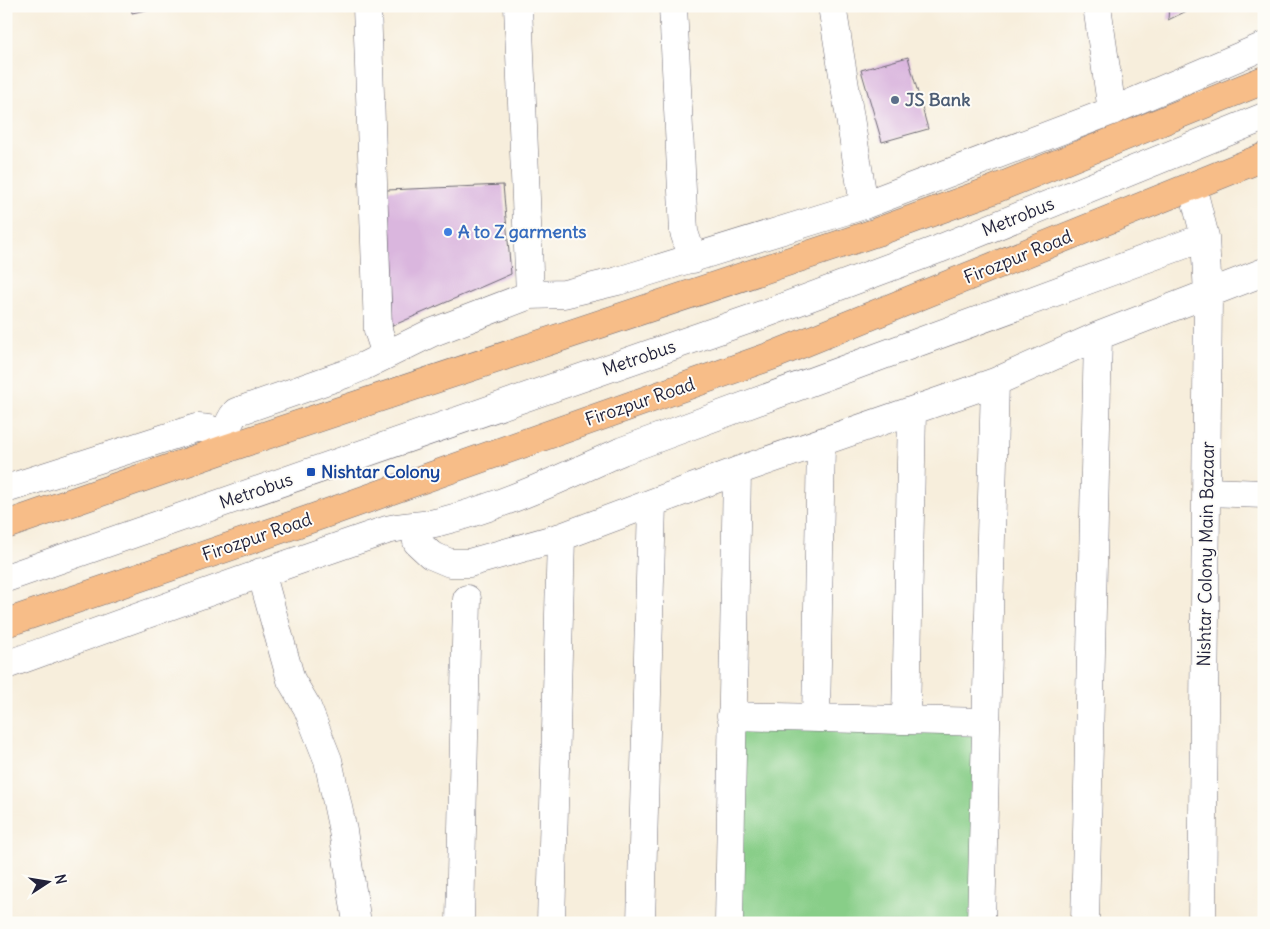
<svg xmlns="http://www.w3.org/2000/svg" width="1270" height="929" font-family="Delius,sans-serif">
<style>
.green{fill:#88ce88;stroke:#557862}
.building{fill:#dab6de}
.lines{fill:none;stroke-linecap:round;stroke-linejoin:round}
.minor-casing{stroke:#6d6973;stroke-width:29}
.major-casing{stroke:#6d6973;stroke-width:29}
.minor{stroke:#fff;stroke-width:28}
.major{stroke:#f7bd88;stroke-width:28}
.service-dot{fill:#5c6f8a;stroke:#fdfcf7;stroke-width:2}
.shop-dot{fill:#3f7fe0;stroke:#fdfcf7;stroke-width:2}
.transit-dot{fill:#1a4fb4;stroke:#fdfcf7;stroke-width:2}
.labels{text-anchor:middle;stroke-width:4;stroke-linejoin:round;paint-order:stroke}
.service-label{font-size:18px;font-weight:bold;fill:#4e5e75;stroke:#fdfcf7;text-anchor:start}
.street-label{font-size:18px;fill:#22223b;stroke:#fdfcf7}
.shop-label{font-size:18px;font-weight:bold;fill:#366cbe;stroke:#fdfcf7;text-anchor:start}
.transit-label{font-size:18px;font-weight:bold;fill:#164399;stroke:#fdfcf7;text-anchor:start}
</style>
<rect width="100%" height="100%" fill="#fdfcf7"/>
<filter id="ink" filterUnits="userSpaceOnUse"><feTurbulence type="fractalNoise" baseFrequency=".02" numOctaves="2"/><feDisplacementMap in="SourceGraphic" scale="10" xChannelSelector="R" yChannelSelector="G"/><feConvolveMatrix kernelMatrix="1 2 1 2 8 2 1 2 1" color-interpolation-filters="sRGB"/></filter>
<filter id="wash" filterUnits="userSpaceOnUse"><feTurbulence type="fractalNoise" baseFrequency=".0096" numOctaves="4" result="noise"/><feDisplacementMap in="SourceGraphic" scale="20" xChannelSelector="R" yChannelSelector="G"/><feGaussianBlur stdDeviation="1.12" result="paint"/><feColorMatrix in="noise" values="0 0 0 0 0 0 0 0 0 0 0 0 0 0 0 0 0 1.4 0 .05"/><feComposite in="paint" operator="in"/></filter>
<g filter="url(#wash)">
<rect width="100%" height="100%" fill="#f7eedc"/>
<path class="green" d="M731 716 986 722 981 923H729Z"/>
<g id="blocks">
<path class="building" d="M131 6H159V7L132 13Z
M1169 6H1197L1168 20Z
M908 57 928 129 882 142 861 70Z
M503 185 511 274 392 326 387 190Z"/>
</g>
</g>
<g filter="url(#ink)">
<use href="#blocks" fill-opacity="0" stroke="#6d6973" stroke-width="1"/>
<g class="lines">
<defs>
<path id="minor" d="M367 6 378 330 386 355
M518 6 530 295
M673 6 684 232 693 259
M832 6 864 205
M1097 6 1112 111
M1192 186 1205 237 1208 295 1202 923
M228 448C226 434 226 424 236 412L345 374 364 366 431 333 530 295 564 294 618 281 864 205 1112 111 1264 46
M6 489 196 428C215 427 218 433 228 448
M1207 492 1264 494
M415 526 417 542 431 555 450 563H469L561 537 737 471 995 382 1098 336 1264 272
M261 572 291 680 307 707 328 760 343 831 357 923
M6 578 759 316 939 249 1264 117
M6 665C133 619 259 573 387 530 404 525 422 527 439 522 503 506 562 478 622 451L1205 237
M731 716 986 722
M816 718 821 443
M906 720 912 411
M460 923 467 599
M551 923 561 537
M641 923 652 503
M729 923 737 471
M981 923 995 382
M1085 923 1098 336"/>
<path id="major" d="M6 525 228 448 877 232 990 191 1264 80
M6 623 296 524 774 355 1264 157"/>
</defs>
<use href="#minor" class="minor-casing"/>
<use href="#major" class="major-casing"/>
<use href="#minor" class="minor"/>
<use href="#major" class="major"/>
</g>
</g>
<circle class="service-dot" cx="895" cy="100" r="5"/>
<circle class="shop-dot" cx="448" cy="232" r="5"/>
<rect class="transit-dot" x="306" y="467" width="10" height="10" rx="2.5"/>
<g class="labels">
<g class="service-label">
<text x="905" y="106">JS Bank</text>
</g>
<g class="street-label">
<text transform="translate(1018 217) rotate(-22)" y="6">Metrobus</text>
<text transform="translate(1018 257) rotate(-22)" y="6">Firozpur Road</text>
<text transform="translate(639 358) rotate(-19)" y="6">Metrobus</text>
<text transform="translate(640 402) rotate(-19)" y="6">Firozpur Road</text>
<text transform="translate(256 491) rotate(-19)" y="6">Metrobus</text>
<text transform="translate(257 537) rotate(-19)" y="6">Firozpur Road</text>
<text transform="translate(1206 554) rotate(-89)" y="6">Nishtar Colony Main Bazaar</text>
</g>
<g class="shop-label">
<text x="458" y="238">A to Z garments</text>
</g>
<g class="transit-label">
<text x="321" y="478">Nishtar Colony</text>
</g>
</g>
<rect width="1270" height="929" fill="none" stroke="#fdfcf7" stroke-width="25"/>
<g transform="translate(48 882) rotate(78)" stroke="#fdfcf7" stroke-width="4" paint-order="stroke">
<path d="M0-4L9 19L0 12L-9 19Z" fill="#22223b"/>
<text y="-8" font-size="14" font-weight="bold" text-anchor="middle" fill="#22223b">N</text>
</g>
</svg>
